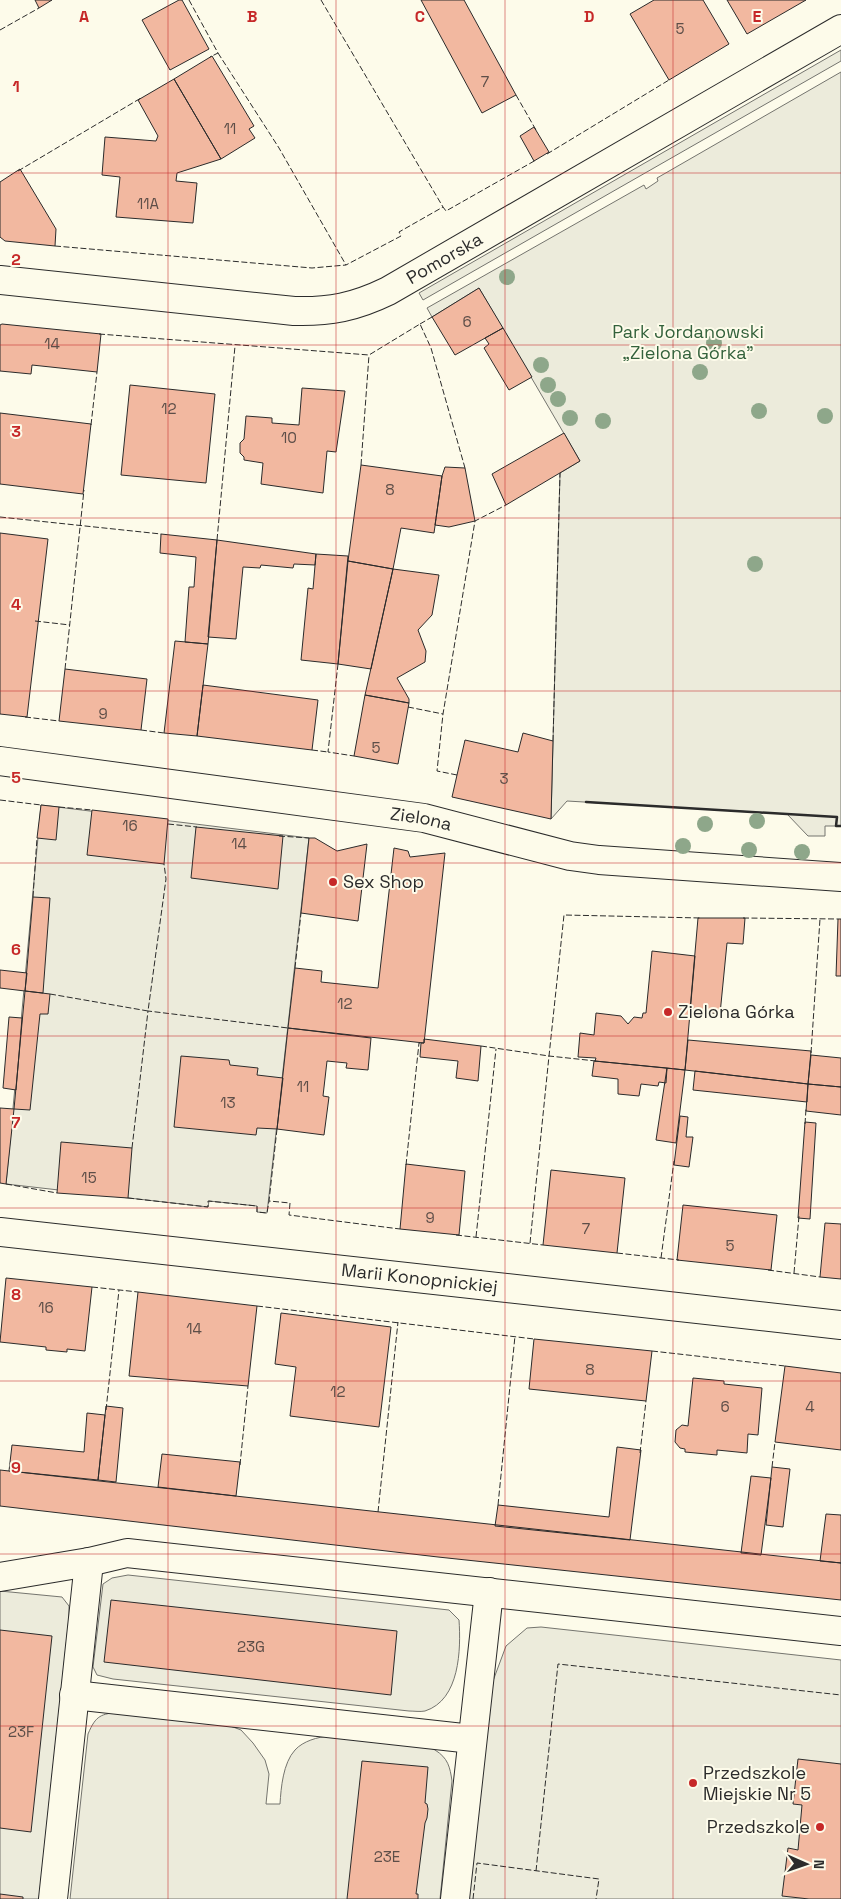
<svg xmlns="http://www.w3.org/2000/svg" width="841" height="1899" font-family="'Space Grotesk',sans-serif">
<style>
.green{fill:#ecebdb;stroke:#74746e}
.building{fill:#f2b8a0;stroke:#2b2b2b}
.lines{fill:none;stroke-linecap:round;stroke-linejoin:round}
.minor-casing{stroke:#2b2b2b;stroke-width:30}
.minor{stroke:#fdfbea;stroke-width:28}
.fence{stroke:#2b2b2b;stroke-width:1;stroke-dasharray:6 2.5;stroke-linecap:butt}
.wall{stroke:#2b2b2b;stroke-width:2.5}
.tree{fill:#8ea78a}
.grid{fill:none;stroke:#c62828;stroke-width:1;stroke-opacity:0.55}
.poi-dot{fill:#c62828;stroke:#fdfbea;stroke-width:2}
.labels{text-anchor:middle;stroke-width:4;stroke-linejoin:round;paint-order:stroke}
.number-label{font-size:15px;fill:#5d4e48}
.street-label{font-size:18px;fill:#2b2b2b;stroke:#fdfbea}
.park-label{font-size:18px;fill:#34623c;stroke:#fdfbea}
.poi-label{font-size:18px;fill:#2b2b2b;stroke:#fdfbea;text-anchor:start}
.grid-label{font-size:16px;text-anchor:middle;font-weight:bold;fill:#c62828;stroke:#fdfbea;stroke-width:4;stroke-linejoin:round;paint-order:stroke}
</style>
<rect width="100%" height="100%" fill="#fdfbea"/>
<path class="green" d="M841 50V61L423 300 419 293Z
M841 72V826H825V836H808L787 814 567 801 551 819 560 473 580 461 479 288 432 317 427 308 644 185 646 189 658 181 657 178Z
M41 805 309 838 267 1213 257 1212V1206L209 1201 208 1207 6 1184Z
M128 1575 449 1610 459 1620C461 1649 460 1700 425 1711 420 1712 414 1711 409 1711L113 1679 97 1675 93 1667 103 1584 112 1578Z
M0 1591 62 1597 69 1606V1618L39 1899H0Z
M541 1627 841 1660V1899H467L490 1689 506 1646 527 1628Z
M120 1712 225 1724 241 1730 253 1743 265 1760 269 1774 266 1804H280C281 1788 283 1763 295 1750 303 1741 318 1737 329 1736 342 1735 427 1744 435 1750 448 1758 450 1767 452 1781L440 1899H70L88 1734C96 1715 101 1714 120 1712Z"/>
<path class="building" d="M35 0H52L39 8Z
M179 0H182L209 49 170 70 142 20Z
M421 0H464L516 95 482 113Z
M654 0H703L729 44 669 80 630 14Z
M727 0H806L747 34Z
M212 56 254 126 249 129 255 138 221 159 174 79Z
M174 79 221 159 177 173 176 181 197 183 193 223 116 217 120 177 102 175 105 137 156 141 158 136 138 100Z
M534 127 549 152 534 161 520 136Z
M20 169 56 229 55 246 5 241 0 237V182Z
M479 288 503 328 455 355 432 317Z
M2 324 101 334 97 372 32 365 31 374 0 371V325Z
M503 328 532 377 509 390 484 348 489 344 485 338Z
M130 385 215 394 206 483 121 475Z
M302 388 345 391 336 452 327 451 323 493 261 484 263 463 244 460V457L240 453V443L244 439 246 416 272 418V423L299 425Z
M0 413 91 424 83 494 0 484Z
M564 433 580 461 506 505 492 474Z
M361 465 442 476 434 533 401 528 393 569 348 561Z
M445 467 465 468 475 521 449 527 435 525 442 476Z
M0 533 48 539 27 717 0 714Z
M161 534 217 540 208 644 185 642 189 587H194L196 557 160 553Z
M217 540 316 554 315 565 294 564 293 568 261 565 260 568 243 567 236 639 208 637Z
M316 554 348 556 338 664 301 660 308 588 313 589Z
M348 561 393 569 371 669 338 664Z
M393 569 439 575 432 615 418 630 426 651 425 662 397 678 409 699V703L365 695Z
M175 641 208 644 197 736 164 733Z
M65 669 147 679 141 730 59 721Z
M203 685 318 700 312 750 197 736Z
M365 695 409 703 398 764 354 756Z
M523 733 553 741 551 819 452 797 465 740 518 752Z
M41 805 59 807 56 840 37 838Z
M92 810 168 819 164 864 87 855Z
M196 827 283 836 278 889 191 878Z
M309 838H315L337 851 367 844 358 921 301 913Z
M394 848 408 851 410 857 445 853 424 1043 288 1028 295 968 322 971 321 982 378 988Z
M33 897 50 898 43 993 25 991Z
M698 918H745L743 944 727 943 720 1014 690 1010Z
M838 919H841V976H836Z
M652 951 695 956 685 1070 595 1061 596 1058 578 1057 580 1033 594 1035 596 1013 621 1016 628 1024 634 1017 642 1018 643 1013H646Z
M0 970 27 973 25 991 0 988Z
M25 991 50 994 48 1014H40L30 1110 14 1109Z
M9 1017 22 1018 16 1090 3 1088Z
M288 1028 371 1038 368 1070 346 1068 347 1063 327 1061 323 1096 329 1097 324 1135 277 1129Z
M424 1039 481 1046 478 1081 456 1078 458 1061 420 1057 421 1043H424Z
M688 1040 811 1051 808 1084 685 1070Z
M811 1055 841 1058V1087L808 1084Z
M181 1056 229 1060 230 1065 258 1068 257 1075 283 1078 277 1129 257 1128 256 1135 174 1127Z
M594 1061 667 1068 666 1083 659 1082 658 1086 641 1084 639 1096 618 1094V1079L592 1076Z
M667 1068 685 1070 676 1143 656 1140Z
M695 1071 808 1084 807 1102 693 1090Z
M808 1084 841 1087V1115L806 1111Z
M0 1108 14 1109 6 1184 0 1183Z
M680 1116 688 1117 686 1137H693L689 1167 674 1165Z
M805 1122 816 1123 810 1219 798 1218Z
M61 1142 132 1148 128 1198 57 1193Z
M406 1164 465 1171 459 1235 400 1229Z
M551 1170 625 1178 617 1253 543 1245Z
M683 1205 777 1215 771 1270 677 1260Z
M825 1223 841 1224V1279L820 1277Z
M6 1278 92 1287 85 1351 67 1349V1352L46 1350V1347L0 1342Z
M138 1292 257 1306 248 1386 129 1376Z
M281 1313 391 1327 379 1427 290 1416 296 1367 275 1364Z
M534 1339 652 1351 646 1401 529 1389Z
M785 1366 841 1373V1450L775 1442Z
M693 1378 724 1381V1384L762 1388 758 1435 748 1434 747 1453 717 1450V1455L685 1452V1449L680 1448 675 1442 676 1430 682 1425 688 1426Z
M106 1406 123 1408 116 1482 98 1480Z
M87 1413 105 1415 98 1480 9 1471 12 1445 84 1452Z
M617 1447 641 1450 630 1540 495 1526 498 1505 609 1517Z
M162 1454 240 1462 236 1496 158 1487Z
M772 1467 790 1469 783 1527 766 1525Z
M0 1470 841 1563V1600L438 1557 0 1506Z
M751 1476 771 1478 761 1555 741 1553Z
M826 1514 841 1515V1563L820 1561Z
M111 1600 397 1631 391 1695 104 1662Z
M0 1630 52 1636 31 1832 0 1828Z
M798 1759 841 1764V1899H809L782 1896 788 1848 798 1850 802 1805 793 1804Z
M362 1761 428 1767 425 1803 427 1804 428 1809 427 1818 425 1823 416 1894H418V1899H347Z
M0 1894 23 1897V1899H0Z"/>
<g class="lines">
<defs>
<g id="minor">
<path id="s1" d="M0 280 294 311C330 312 355 307 388 291L841 29"/>
<path id="s2" d="M0 761 424 818 570 856 599 860 841 877"/>
<path id="s3" d="M0 1232 841 1325"/>
<path d="M0 1577 89 1562 127 1553 841 1631"/>
<path d="M74 1695 472 1739"/>
<path d="M53 1899 89 1562"/>
<path d="M455 1899 489 1592"/>
</g>
</defs>
<use href="#minor" class="minor-casing"/>
<use href="#minor" class="minor"/>
<path class="fence" d="M189 0 218 53 210 57
M321 0 443 207
M0 30 39 8
M218 53 279 148 346 265
M516 95 536 130
M547 154 669 80
M18 171 141 98
M55 246 312 268 346 265 401 236 399 232 443 207 446 211 536 160
M420 324 432 317
M99 334 369 355 420 324 431 348 465 468
M91 425 97 372
M361 465 369 355
M0 517 161 534
M217 540 235 346
M35 621 70 625
M338 664 328 752 354 756
M65 669 84 490
M408 707 443 714
M25 717 59 721
M141 730 164 733
M553 741 560 473
M312 750 328 752
M457 775 437 771 443 714 475 521 506 505
M0 800 41 805
M59 807 92 810
M168 824 197 827
M279 836 309 838
M33 897 37 838
M743 918 838 919
M295 968 301 913
M50 994 148 1011 166 879 164 864
M481 1046 549 1056 564 915 701 918
M811 1053 820 919
M805 1124 806 1109
M277 1129 269 1201 290 1203 289 1215 400 1229
M132 1148 148 1011 288 1028
M406 1165 419 1043H420
M6 1184 57 1193
M128 1198 208 1207V1201L257 1206V1212L267 1213 269 1201
M456 1235 543 1245
M476 1237 496 1049
M530 1243 549 1056 596 1061
M617 1253 679 1260
M661 1258 674 1161
M768 1270 820 1277
M794 1273 799 1216
M92 1287 138 1292
M257 1306 534 1339
M652 1351 785 1366
M106 1410 119 1290
M640 1453 646 1401
M240 1465 248 1386
M772 1467 775 1442
M498 1505 515 1336
M378 1512 398 1322
M536 1871 558 1664 841 1695
M473 1899 477 1863 599 1879 596 1899"/>
<path class="wall" d="M586 802 837 817 836 826H841"/>
</g>
<g class="tree">
<circle cx="507" cy="277" r="8"/>
<circle cx="714" cy="343" r="8"/>
<circle cx="541" cy="365" r="8"/>
<circle cx="700" cy="372" r="8"/>
<circle cx="548" cy="385" r="8"/>
<circle cx="558" cy="399" r="8"/>
<circle cx="759" cy="411" r="8"/>
<circle cx="825" cy="416" r="8"/>
<circle cx="570" cy="418" r="8"/>
<circle cx="603" cy="421" r="8"/>
<circle cx="755" cy="564" r="8"/>
<circle cx="757" cy="821" r="8"/>
<circle cx="705" cy="824" r="8"/>
<circle cx="683" cy="846" r="8"/>
<circle cx="749" cy="850" r="8"/>
<circle cx="802" cy="852" r="8"/>
</g>
<path class="grid" d="M168 0V1899M336 0V1899M505 0V1899M673 0V1899M0 173H841M0 345H841M0 518H841M0 691H841M0 863H841M0 1036H841M0 1208H841M0 1381H841M0 1554H841M0 1726H841"/>
<g class="poi-dot">
<circle cx="333" cy="882" r="5"/>
<circle cx="668" cy="1012" r="5"/>
<circle cx="693" cy="1783" r="5"/>
<circle cx="820" cy="1827" r="5"/>
</g>
<g class="labels">
<g class="number-label">
<text x="680" y="34">5</text>
<text x="485" y="87">7</text>
<text x="230" y="134">11</text>
<text x="148" y="209">11A</text>
<text x="467" y="327">6</text>
<text x="52" y="349">14</text>
<text x="169" y="414">12</text>
<text x="289" y="443">10</text>
<text x="390" y="495">8</text>
<text x="103" y="719">9</text>
<text x="376" y="753">5</text>
<text x="504" y="784">3</text>
<text x="130" y="831">16</text>
<text x="239" y="849">14</text>
<text x="345" y="1009">12</text>
<text x="303" y="1092">11</text>
<text x="228" y="1108">13</text>
<text x="89" y="1183">15</text>
<text x="430" y="1223">9</text>
<text x="586" y="1234">7</text>
<text x="730" y="1251">5</text>
<text x="46" y="1313">16</text>
<text x="194" y="1334">14</text>
<text x="590" y="1375">8</text>
<text x="338" y="1397">12</text>
<text x="725" y="1412">6</text>
<text x="810" y="1412">4</text>
<text x="251" y="1652">23G</text>
<text x="21" y="1737">23F</text>
<text x="387" y="1862">23E</text>
</g>
<g class="street-label">
<text dy="6" stroke="none"><textPath href="#s1" startOffset="458">Pomorska</textPath></text>
<text dy="6" stroke="none"><textPath href="#s2" startOffset="425">Zielona</textPath></text>
<text dy="6" stroke="none"><textPath href="#s3" startOffset="422">Marii Konopnickiej</textPath></text>
</g>
<g class="park-label">
<text x="688" y="338">Park Jordanowski<tspan x="688" dy="21">„Zielona Górka”</tspan></text>
</g>
<g class="poi-label">
<text x="343" y="888">Sex Shop</text>
<text x="678" y="1018">Zielona Górka</text>
<text x="703" y="1779">Przedszkole<tspan x="703" dy="21">Miejskie Nr 5</tspan></text>
<text x="810" y="1833" text-anchor="end">Przedszkole</text>
</g>
</g>
<g class="grid-label">
<text x="84" y="22">A</text>
<text x="252" y="22">B</text>
<text x="420" y="22">C</text>
<text x="589" y="22">D</text>
<text x="757" y="22">E</text>
<text x="16" y="92">1</text>
<text x="16" y="265">2</text>
<text x="16" y="437">3</text>
<text x="16" y="610">4</text>
<text x="16" y="783">5</text>
<text x="16" y="955">6</text>
<text x="16" y="1128">7</text>
<text x="16" y="1300">8</text>
<text x="16" y="1473">9</text>
</g>
<g transform="translate(806 1864) rotate(92)" stroke="#fdfbea" stroke-width="4" paint-order="stroke">
<path d="M0-4L9 19L0 12L-9 19Z" fill="#2b2b2b"/>
<text y="-8" font-size="14" font-weight="bold" text-anchor="middle" fill="#2b2b2b">N</text>
</g>
</svg>
